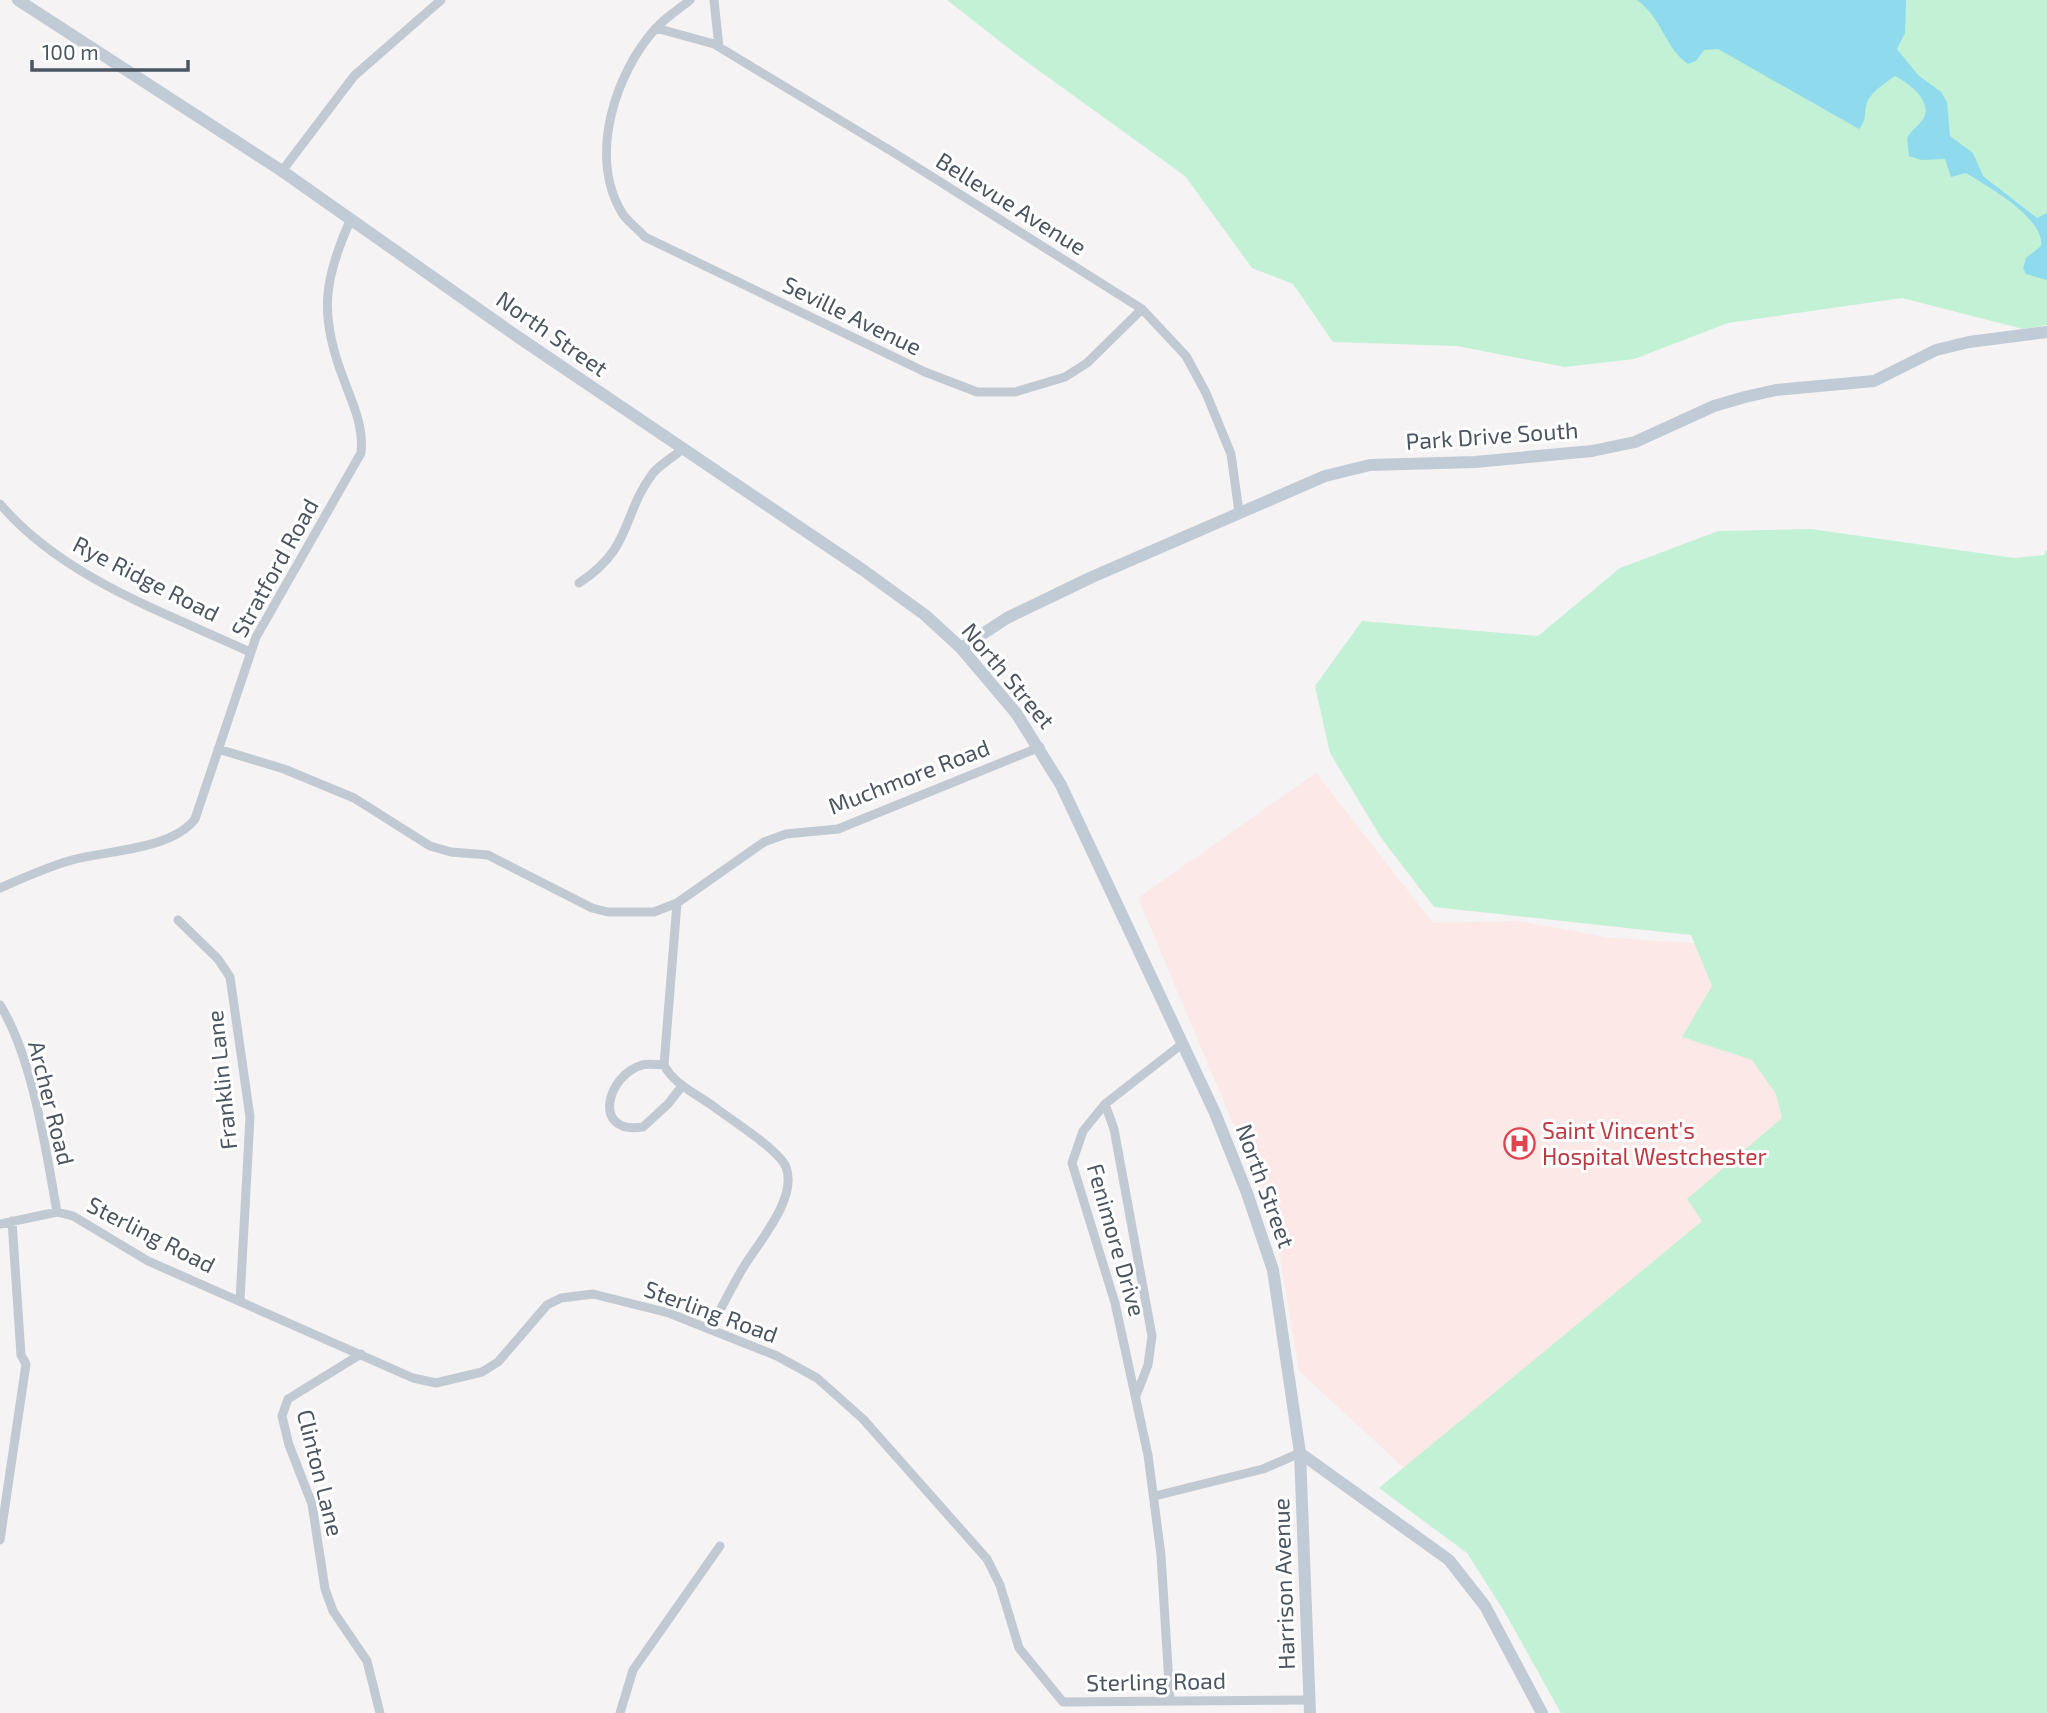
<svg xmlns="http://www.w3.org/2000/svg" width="2047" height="1713" font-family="'Exo 2',sans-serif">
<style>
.medical{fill:#fce8e6}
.green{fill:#c3f1d5}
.water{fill:#90daee}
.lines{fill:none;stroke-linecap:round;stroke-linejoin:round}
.street{stroke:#c1cad2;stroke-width:9}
.secondary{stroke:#c1cbd6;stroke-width:12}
.labels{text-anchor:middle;stroke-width:6;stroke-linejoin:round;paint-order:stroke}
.street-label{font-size:23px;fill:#4a5661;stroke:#fff}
.health-label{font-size:23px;fill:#be3a42;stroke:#fff;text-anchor:start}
</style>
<rect width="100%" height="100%" fill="#f5f3f3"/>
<path class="medical" d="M1316 773 1433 923 1518 921 1610 938 1835 952 1922 1039 1404 1468 1299 1371 1280 1257 1263 1194 1138 898Z"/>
<path class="green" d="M947 0H2047V325L2023 329 1902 298 1728 323 1634 359 1565 367 1457 346 1333 342 1293 284 1252 268 1185 176 1020 57Z
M1811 529 2014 558 2044 555 2047 549V1713H1561L1504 1611 1467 1553 1379 1488 1702 1221 1687 1199 1782 1118 1776 1094 1752 1060 1682 1037 1712 986 1691 935 1434 907 1382 839 1330 753 1315 686 1362 621 1538 636 1620 568 1718 531Z"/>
<path class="water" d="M1637 0H1906L1905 33 1897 49 1918 75 1941 92 1947 102 1950 136 1973 153 1983 176 2037 218 2047 213V280L2026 274 2023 268 2026 258 2041 246C2045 218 1987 186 1966 173L1951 177 1945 159 1921 160 1909 156 1907 138C1911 130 1923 123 1925 115 1930 99 1907 82 1895 76 1884 84 1875 89 1868 100 1863 110 1868 120 1859 129L1718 49 1704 50 1696 61 1688 64C1665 48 1662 18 1637 0Z"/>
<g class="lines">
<path class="street" d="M690 0C679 9 666 17 656 28 615 73 588 157 622 213 628 222 638 229 645 237L925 372 977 392H1015L1065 377 1087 363 1142 309
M714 0 719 47
M656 28 714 44 896 154 1142 309 1186 356 1206 393 1231 454 1239 512
M282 171 354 76 441 0
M0 504C63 578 164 612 250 652
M579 583C633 548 621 516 653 473 661 464 673 457 683 449
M218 749 284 769 354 798 430 846 451 852 488 855 592 908 608 912H654L677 903 764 842 786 834 838 829 1040 747
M0 888C23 878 47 867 72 860 108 850 171 850 195 819L256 637 361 453C364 426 353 405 344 380 319 316 323 280 351 219
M677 903 664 1065C675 1086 699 1095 717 1109 733 1121 779 1150 786 1167 798 1199 757 1244 743 1268 731 1288 721 1309 710 1329
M178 920 218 959 230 977 250 1117 240 1300
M0 1005C33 1058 46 1151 57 1212
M664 1065C657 1065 649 1063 642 1065 607 1075 591 1135 643 1127L668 1104 682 1086
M1105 1104 1114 1129 1152 1336 1148 1365 1136 1396
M0 1224 57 1212 73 1216 148 1261 413 1378 436 1383 482 1372 498 1362 547 1305 561 1298 593 1294 669 1313 777 1356 817 1378 863 1419 987 1559 1000 1585 1019 1648 1063 1702 1309 1700
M361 1354 288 1399 282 1416 289 1445 312 1504 325 1589 333 1611 367 1661 380 1713
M1155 1496 1263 1469 1300 1453
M0 1540 26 1364 21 1355 12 1221
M1170 1700 1161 1555 1148 1455 1115 1303 1072 1163 1083 1131 1105 1104 1182 1044
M620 1713 633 1670 720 1546"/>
<path class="secondary" d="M18 0 282 171 518 337 863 570 925 615 961 648 1016 713 1061 785 1215 1113 1247 1193 1273 1270 1300 1453 1310 1713
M961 648 1007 618 1092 577 1325 476 1370 465 1475 462 1592 451 1635 442 1714 406 1745 397 1776 390 1874 381 1936 350 1969 342 2047 332
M1300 1453 1449 1560 1485 1606 1542 1713"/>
</g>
<defs>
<symbol id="hospital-ring" viewBox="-11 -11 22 22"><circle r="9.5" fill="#fff" stroke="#e0444e" stroke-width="1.5"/><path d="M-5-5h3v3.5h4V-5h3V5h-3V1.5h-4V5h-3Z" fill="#e0444e"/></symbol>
</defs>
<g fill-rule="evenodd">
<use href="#hospital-ring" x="1502" y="1126" width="35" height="35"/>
</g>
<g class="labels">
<g class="street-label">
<text transform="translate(1011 204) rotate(32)" y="8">Bellevue Avenue</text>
<text transform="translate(852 316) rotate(26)" y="8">Seville Avenue</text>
<text transform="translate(552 334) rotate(35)" y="8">North Street</text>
<text transform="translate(1492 436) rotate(-4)" y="8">Park Drive South</text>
<text transform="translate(275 568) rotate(-61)" y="8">Stratford Road</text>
<text transform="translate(146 579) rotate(27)" y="8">Rye Ridge Road</text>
<text transform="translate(1008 676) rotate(50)" y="8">North Street</text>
<text transform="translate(909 777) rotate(-21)" y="8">Muchmore Road</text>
<text transform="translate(222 1080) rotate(-96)" y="8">Franklin Lane</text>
<text transform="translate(51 1103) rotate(76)" y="8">Archer Road</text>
<text transform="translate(1265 1186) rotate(70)" y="8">North Street</text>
<text transform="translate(151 1235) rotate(27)" y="8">Sterling Road</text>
<text transform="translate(1116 1240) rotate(74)" y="8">Fenimore Drive</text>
<text transform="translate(711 1312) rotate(20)" y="8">Sterling Road</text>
<text transform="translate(320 1473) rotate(76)" y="8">Clinton Lane</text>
<text transform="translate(1284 1584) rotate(-92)" y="8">Harrison Avenue</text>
<text transform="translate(1156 1682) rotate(-1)" y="8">Sterling Road</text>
</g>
<g class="health-label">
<text x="1542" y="1139">Saint Vincent's<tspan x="1542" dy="26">Hospital Westchester</tspan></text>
</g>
</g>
<path d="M32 60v10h156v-10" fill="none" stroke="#4a5661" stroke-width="3.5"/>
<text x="42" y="60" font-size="21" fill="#4a5661" stroke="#ffffff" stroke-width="5" paint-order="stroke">100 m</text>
</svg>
